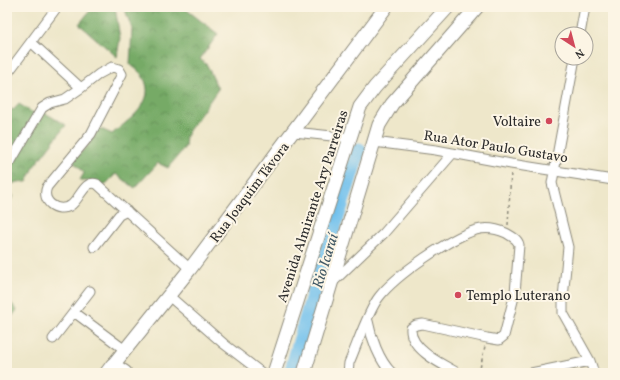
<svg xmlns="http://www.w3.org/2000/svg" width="620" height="380" font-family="Vollkorn,serif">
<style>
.forest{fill:url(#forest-crowns);stroke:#506a48}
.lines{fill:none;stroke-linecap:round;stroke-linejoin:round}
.river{stroke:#72c1ed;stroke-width:15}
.street-casing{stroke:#8c897a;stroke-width:11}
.secondary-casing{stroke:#8c897a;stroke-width:15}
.primary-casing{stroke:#8c897a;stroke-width:16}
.path{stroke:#8c897a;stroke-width:1.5;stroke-dasharray:3 3;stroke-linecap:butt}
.street{stroke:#fff;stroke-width:9}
.secondary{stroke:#fff;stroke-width:13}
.primary{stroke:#fff;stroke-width:14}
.poi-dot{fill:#d1495b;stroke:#fcf5e5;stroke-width:1.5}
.labels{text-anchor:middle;stroke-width:4;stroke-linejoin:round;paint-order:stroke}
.poi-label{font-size:14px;fill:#2b2b2b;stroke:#fcf5e5;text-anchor:end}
.street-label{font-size:14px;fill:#2b2b2b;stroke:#fcf5e5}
.water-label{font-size:15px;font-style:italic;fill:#405865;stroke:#fcf5e5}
</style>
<defs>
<pattern id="forest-crowns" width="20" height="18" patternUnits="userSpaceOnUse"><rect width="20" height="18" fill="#76aa66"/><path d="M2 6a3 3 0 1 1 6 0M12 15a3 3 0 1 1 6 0" fill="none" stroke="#618b54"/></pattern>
</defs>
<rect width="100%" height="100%" fill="#fcf5e5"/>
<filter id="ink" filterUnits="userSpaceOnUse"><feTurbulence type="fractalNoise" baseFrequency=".025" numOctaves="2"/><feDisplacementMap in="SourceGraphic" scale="8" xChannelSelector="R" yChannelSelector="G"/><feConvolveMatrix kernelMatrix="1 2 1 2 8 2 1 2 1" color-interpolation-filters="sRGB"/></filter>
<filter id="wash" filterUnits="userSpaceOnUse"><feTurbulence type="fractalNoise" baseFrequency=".012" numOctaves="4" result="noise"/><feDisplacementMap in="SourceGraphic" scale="16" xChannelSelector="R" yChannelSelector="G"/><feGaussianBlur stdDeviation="0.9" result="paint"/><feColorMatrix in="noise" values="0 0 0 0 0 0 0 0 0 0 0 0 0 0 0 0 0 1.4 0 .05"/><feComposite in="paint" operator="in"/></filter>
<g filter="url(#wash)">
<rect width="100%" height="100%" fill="#eee7ca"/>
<path class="forest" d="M93 7H115L120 38 117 57 79 24Z
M124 7H183L218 34 200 59 207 65 218 89 186 135 185 147 168 168 158 163 135 188 116 174 101 189 91 181H82L80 180 84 173 80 168 72 161 88 145 99 128 112 134C128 120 158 102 143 77 141 72 134 68 130 64L132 29Z
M19 104 35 114 10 156 7 154V110L9 108 13 110Z
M45 113 66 125 35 165 27 182H17L7 186V166L15 160 21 145Z
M7 190 13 195 7 209Z
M7 298 17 310 7 323Z"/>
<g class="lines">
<path class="river" d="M291 373 317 280 359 150"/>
</g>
</g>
<g filter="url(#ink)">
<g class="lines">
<defs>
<path id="street" d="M580 34 585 7
M31 42 81 88 99 74 112 67 119 69 122 74 91 134 47 187C41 201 56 213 70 206 80 200 84 179 97 184L190 269
M575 58 552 183 568 247 563 298V313L590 361 594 373
M7 74 57 7
M294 132 351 138
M374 142 436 150 511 164 613 180
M11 161 42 108 50 103 65 99 81 88
M94 247 119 215 127 211
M334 281 384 233 453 153
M169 296 224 344 262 373
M74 312 125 350
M368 321C371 337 379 361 392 373
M53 339 90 291
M348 373 349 363C357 345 368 311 379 297 396 275 450 238 476 230 487 227 497 229 506 233 511 236 518 239 519 245L515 293 504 336 499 340 487 338 423 324 416 325 411 328C409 349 443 365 458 373
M531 373 590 361"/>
<path id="secondary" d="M113 365 190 269 386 7
M274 373 360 107 375 87 448 7
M304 373 379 125 392 104 477 7"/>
<path id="primary" d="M107 373 113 365 125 373"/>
</defs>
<use href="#street" class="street-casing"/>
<use href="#secondary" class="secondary-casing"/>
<use href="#primary" class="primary-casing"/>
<path class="path" d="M508 225 511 172
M479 373 485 346"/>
<use href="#street" class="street"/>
<use href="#secondary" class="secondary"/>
<use href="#primary" class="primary"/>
</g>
</g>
<g class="poi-dot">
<circle cx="549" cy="121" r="4"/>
<circle cx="458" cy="295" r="4"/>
</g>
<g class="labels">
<g class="poi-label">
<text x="541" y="126">Voltaire</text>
<text x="466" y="300" text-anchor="start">Templo Luterano</text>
</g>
<g class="street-label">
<text transform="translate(496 146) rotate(9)" y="5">Rua Ator Paulo Gustavo</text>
<text transform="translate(249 192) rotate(-53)" y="5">Rua Joaquim Távora</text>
<text transform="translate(312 206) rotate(-72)" y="5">Avenida Almirante Ary Parreiras</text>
</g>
<g class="water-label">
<text transform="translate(325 261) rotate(-73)" y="5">Rio Icaraí</text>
</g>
</g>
<rect width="620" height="380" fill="none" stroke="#fcf5e5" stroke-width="24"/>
<g transform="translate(574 46) rotate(144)"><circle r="19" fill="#fcf5e5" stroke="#a8a49b"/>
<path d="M0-3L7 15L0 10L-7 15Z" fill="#d1495b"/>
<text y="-6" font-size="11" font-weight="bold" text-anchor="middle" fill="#2b2b2b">N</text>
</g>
</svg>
